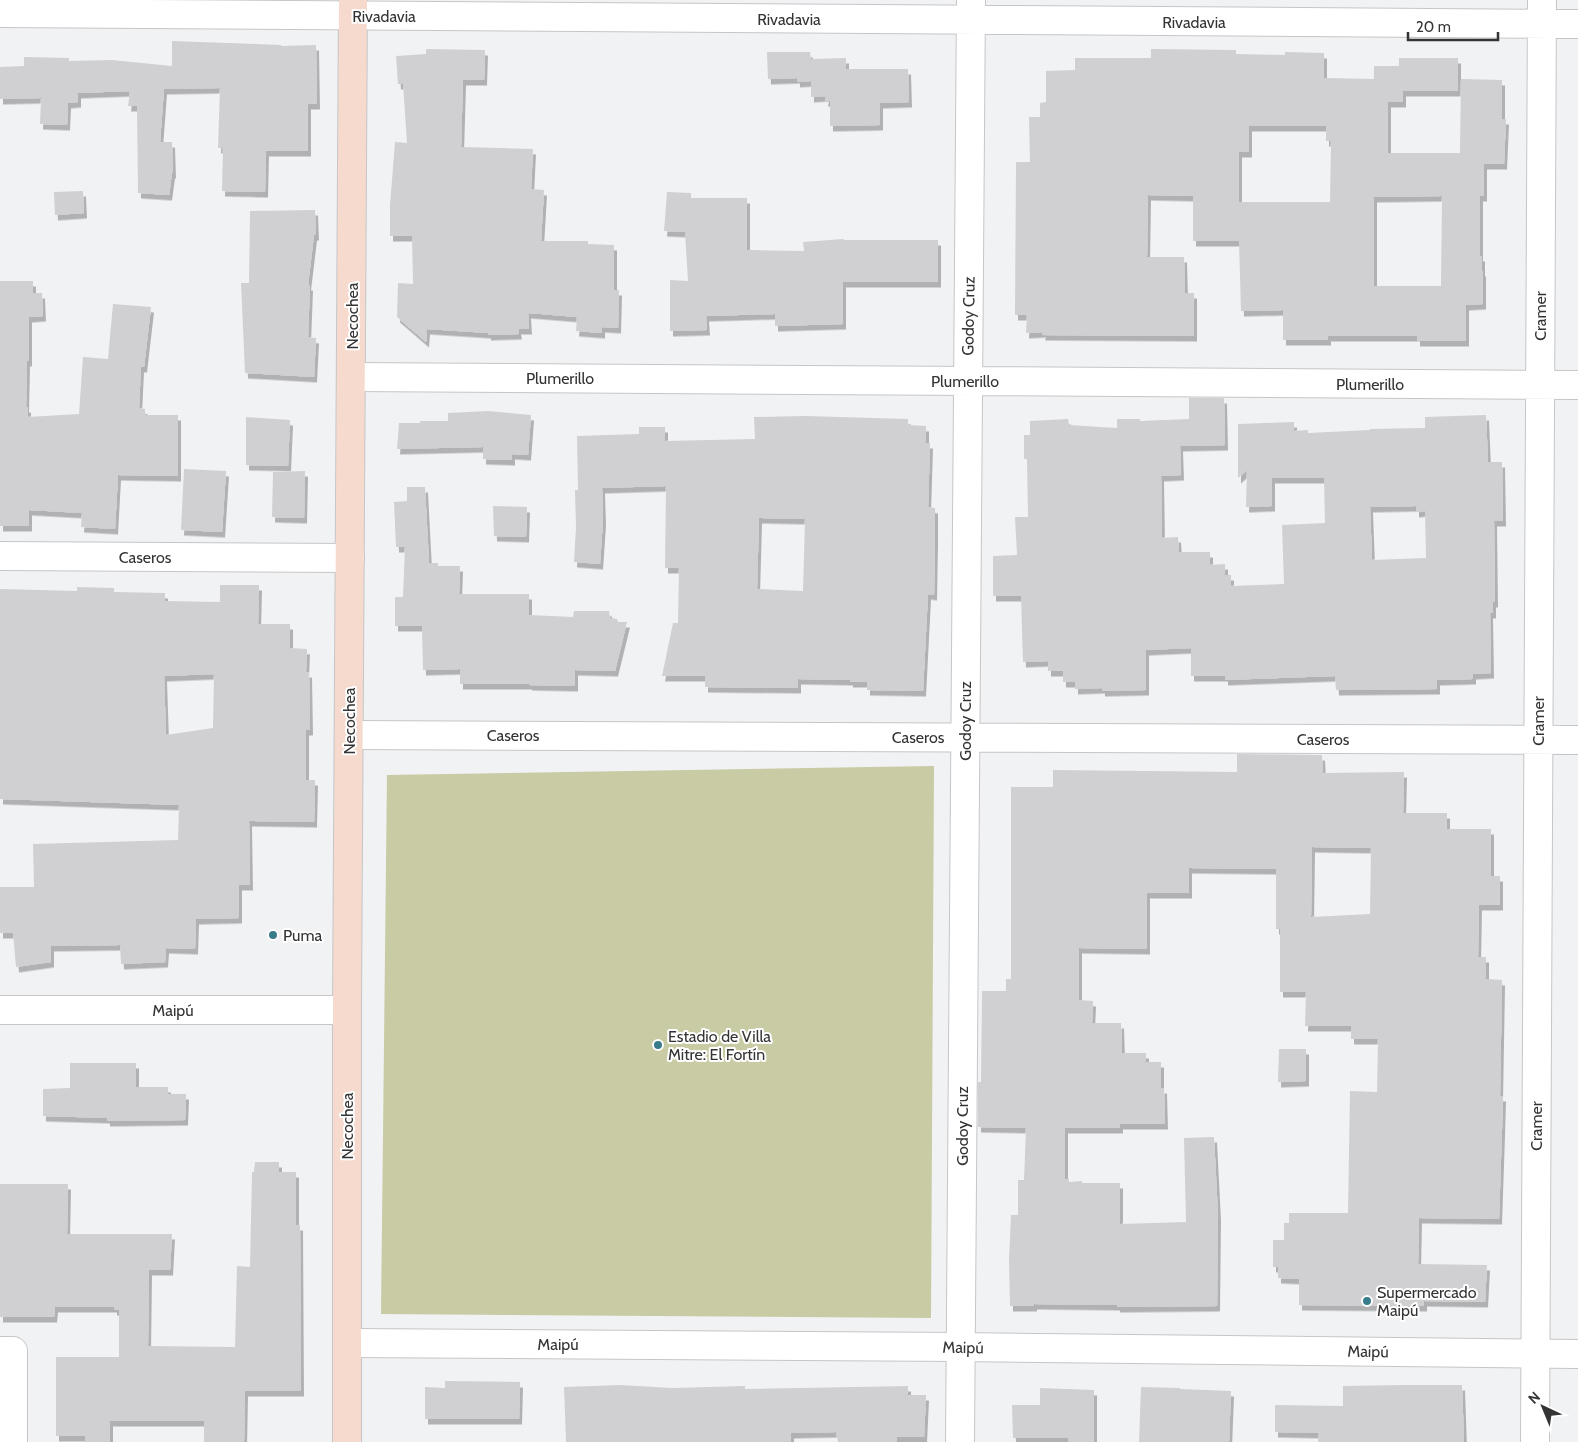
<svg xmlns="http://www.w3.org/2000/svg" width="1578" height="1442" font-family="Cabin,sans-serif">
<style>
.green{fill:#c8cba3}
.building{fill:#d0d0d3;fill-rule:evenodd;filter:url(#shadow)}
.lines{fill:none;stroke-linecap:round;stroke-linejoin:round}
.street-casing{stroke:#c6c6c9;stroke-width:30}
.secondary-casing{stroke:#c6c6c9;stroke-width:30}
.street{stroke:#fff;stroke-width:28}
.secondary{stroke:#f6dacd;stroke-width:28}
.poi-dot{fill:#387c8b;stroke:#fff;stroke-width:2}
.labels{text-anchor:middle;stroke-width:4;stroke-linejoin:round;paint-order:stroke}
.street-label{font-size:16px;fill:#343435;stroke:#fff}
.poi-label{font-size:16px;fill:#343435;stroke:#fff;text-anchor:start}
</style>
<defs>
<filter id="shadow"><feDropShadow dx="3" dy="5.5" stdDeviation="0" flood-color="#0004"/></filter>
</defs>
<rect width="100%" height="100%" fill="#f1f2f4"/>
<path class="green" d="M934 766 931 1318 381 1314 387 775Z"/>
<path class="building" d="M172 41 281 45V46L316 45 317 104H308V151H266L265 192 222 191 223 148H218L220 88 164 89 160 142H172L173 173H172L169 195 138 193 137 106H128L130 91 78 93V102L68 103 67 125 40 124 41 98 0 99V67L24 66V57L69 58V61L112 60 172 66Z
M426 49 485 50 484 80H463L461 147 533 149 531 189 544 190 541 241H588V244L614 245V290H619L618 328 602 327V333L576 331 577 317 528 313 529 329H518L519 334 488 335V333L427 329 426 342 397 317 398 283 413 284 412 236H390V205L395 142 407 143 403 84H398L396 56 426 54Z
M1151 49 1236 50V54L1285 55V52L1324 53V78L1374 79V66H1399V58H1458V91H1403V102H1388V153H1460L1461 79 1502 80V119H1506L1504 164H1484V196H1480V256H1482V271H1483V304L1466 305V341H1417V336H1328V340H1283V310L1241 311 1239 241H1193V196L1148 195 1147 257H1184L1185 293H1194V336L1042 335 1043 332 1026 333 1027 315H1015L1016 162H1030L1029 117H1040V103L1046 102V71L1075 70V58H1151ZM1249 126H1326V141H1331L1330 202H1239V152H1249ZM1442 196 1441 286H1374V197Z
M767 52H810L811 59 846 58V69H908L909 102 880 103V125L830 126V101H825L826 96 811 97V81L797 82V78L768 79Z
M83 191 84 213 55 215 54 192Z
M667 192 691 193V198H747V250L804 251 803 242 843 239 844 240H938V282H843V324L775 326V314L706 316 707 330 670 331V280L688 281 685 232 664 231Z
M315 210 316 235H314L308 285H310L308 337 316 338 314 377 245 373 241 283H249L250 211Z
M0 281H33V293H42L43 316 29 317V361H27L26 407H28V417L79 414 83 357 108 359 113 304 151 307 144 367H141L139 408 145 409V415H178V476L118 475 115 529 81 527 82 513 29 510V526H0Z
M1189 398H1224L1225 445 1180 446 1181 475 1161 476 1162 538 1178 537 1179 552H1210V565L1225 564V575H1231V586L1284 584 1282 525 1325 523 1324 478H1272V506L1246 507 1247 470 1238 478V424L1294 422V431L1308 430V433L1370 430V429L1425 428V417L1486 415 1488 462H1502L1503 521H1494L1495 602H1493V613H1490L1491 673 1473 674V679L1437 680V689L1336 690 1335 676 1225 680V676H1191V648L1146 650V690L1102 691V688L1075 689V682H1063V671H1048V661L1023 662 1021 596H993V556L1017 555 1015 517H1028L1027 459H1024V435H1030V421L1068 419 1069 425 1117 428V419H1140V421L1189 419ZM1416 506V512L1425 511 1426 558 1372 560 1370 507Z
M488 411 531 415 528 455 512 454V460L483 459V447L397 449 399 423H420V421H448V413Z
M806 416 908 419V425L926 426V443H930L928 507 935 508V539L934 595 928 594 923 691 867 690V682H850V680L798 679V688L705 687V676H662L673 623H678L679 568H665L666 486 602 488 603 520 600 564 574 562 576 527 575 490H578L577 436 639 434V427H665V441L755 439 754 417ZM759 518 805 519 803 591 757 589Z
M246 417 290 420 288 466 246 465Z
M184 469 226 471 222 532 181 530Z
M305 471 304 518 272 517 273 472Z
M407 487H425L429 563H438V566H460L459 594H529V615L573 617 574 611H609L610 618 617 619 618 622H627L615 671 575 670V686L529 685V684H460V669L423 670 422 626H395V597H403L405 547H396L394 502 407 501Z
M493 506 527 507 526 537 494 536Z
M220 585H259L258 624H290V648L307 649 306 672H309L310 730H306V780H315L314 822 249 821 250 885H239V918L196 919 195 949 166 948 165 962 121 964 120 945 51 946V962L16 967 13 933H0V887H34L33 844 178 840 179 805 0 799V589L77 591V587L114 588V592L165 593V601L220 602ZM214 674 213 728 166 735 164 676Z
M1237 754 1322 755 1323 773 1404 772 1403 813H1447V829H1491V876H1500V905H1479L1478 957H1486V979L1502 980 1500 1096H1503L1502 1130 1499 1219 1419 1218 1418 1264 1487 1265 1485 1302 1424 1301V1306L1299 1305V1279L1278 1278V1267H1273V1240H1284V1223H1289V1213H1348L1350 1091 1377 1092 1378 1039H1351V1026H1305L1306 992H1280V929H1276V869L1189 868V893H1147V949L1079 948V1000L1093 1001 1092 1023H1121L1122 1053H1146V1062H1161V1088H1164L1165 1124H1120V1128H1065V1179H1069V1182L1082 1181V1183H1120V1224L1186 1222 1184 1138 1214 1137 1218 1215 1217 1306 1117 1307V1305L1034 1304V1306H1010L1009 1260 1011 1215H1018V1180H1024L1026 1128 978 1127V1082H981L982 991H1006V979H1011V787H1053V770L1237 772ZM1312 847 1371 848 1370 914 1311 917Z
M1279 1049H1306V1081L1278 1082Z
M70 1063H136V1087H168V1094H186L185 1120 107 1121V1118L43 1116V1089L70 1088Z
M255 1162H279V1172H296V1225H300L301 1391H245L244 1442H204V1421H110V1442H85V1436H56V1357H119V1310H114V1307H55L54 1317H0V1184H68L67 1234H172L170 1270H149L148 1346 235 1347 237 1266 250 1267 252 1172H254Z
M445 1381 520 1382 519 1419H425V1387L445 1388Z
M620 1385 672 1388 745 1386V1389L908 1386V1395H926L924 1437H897V1442H838L836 1432 791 1433V1442H566L564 1387Z
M1405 1385H1462L1464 1442H1318L1319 1433 1275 1432V1405L1343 1406V1386Z
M1141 1387 1180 1388V1389L1231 1391 1229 1442H1139Z
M1040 1388 1094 1390V1442H1068V1438H1013L1012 1405H1040Z"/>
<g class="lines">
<defs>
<path id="street" d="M0 13 1578 24
M351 377 1578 385
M0 556 350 558
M349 735 1578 740
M0 1010H347
M348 1343 960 1347 1578 1354
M0 1351H13V1442
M960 1442 971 0
M1535 1442 1542 0"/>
<path id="secondary" d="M347 1442V1010L353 0"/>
</defs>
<use href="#street" class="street-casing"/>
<use href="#secondary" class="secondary-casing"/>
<use href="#street" class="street"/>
<use href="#secondary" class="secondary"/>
</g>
<g class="poi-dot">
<circle cx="273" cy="935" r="5"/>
<circle cx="658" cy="1045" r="5"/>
<circle cx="1367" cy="1301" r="5"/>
</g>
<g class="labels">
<g class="street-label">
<text x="384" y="22">Rivadavia</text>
<text x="789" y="25">Rivadavia</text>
<text x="1194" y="28">Rivadavia</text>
<text transform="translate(352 316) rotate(-90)" y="6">Necochea</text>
<text transform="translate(968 316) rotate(-89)" y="6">Godoy Cruz</text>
<text transform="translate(1540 316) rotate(-90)" y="6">Cramer</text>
<text x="560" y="384">Plumerillo</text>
<text x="965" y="387">Plumerillo</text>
<text x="1370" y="390">Plumerillo</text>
<text x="145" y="563">Caseros</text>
<text transform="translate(349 721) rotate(-90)" y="6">Necochea</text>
<text transform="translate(965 721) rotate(-90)" y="6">Godoy Cruz</text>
<text transform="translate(1538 721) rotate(-90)" y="6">Cramer</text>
<text x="513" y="741">Caseros</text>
<text x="918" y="743">Caseros</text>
<text x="1323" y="745">Caseros</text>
<text x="173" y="1016">Maipú</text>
<text transform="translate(347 1126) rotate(-90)" y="6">Necochea</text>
<text transform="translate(962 1126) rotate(-90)" y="6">Godoy Cruz</text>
<text transform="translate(1536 1126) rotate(-90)" y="6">Cramer</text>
<text x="558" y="1350">Maipú</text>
<text transform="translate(963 1347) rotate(1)" y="6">Maipú</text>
<text transform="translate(1368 1351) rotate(1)" y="6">Maipú</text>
</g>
<g class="poi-label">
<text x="283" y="941">Puma</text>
<text x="668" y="1042">Estadio de Villa<tspan x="668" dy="18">Mitre: El Fortín</tspan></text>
<text x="1377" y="1298">Supermercado<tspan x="1377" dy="18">Maipú</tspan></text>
</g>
</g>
<g transform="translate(1543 1407) rotate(316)" stroke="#ffffff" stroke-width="4" paint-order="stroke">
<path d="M0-4L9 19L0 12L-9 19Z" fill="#343435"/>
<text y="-8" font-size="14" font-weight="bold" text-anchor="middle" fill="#343435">N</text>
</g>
<path d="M1408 32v8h90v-8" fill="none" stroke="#343435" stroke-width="2.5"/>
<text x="1416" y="32" font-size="15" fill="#343435" stroke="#ffffff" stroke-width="4" paint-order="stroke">20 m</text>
</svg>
